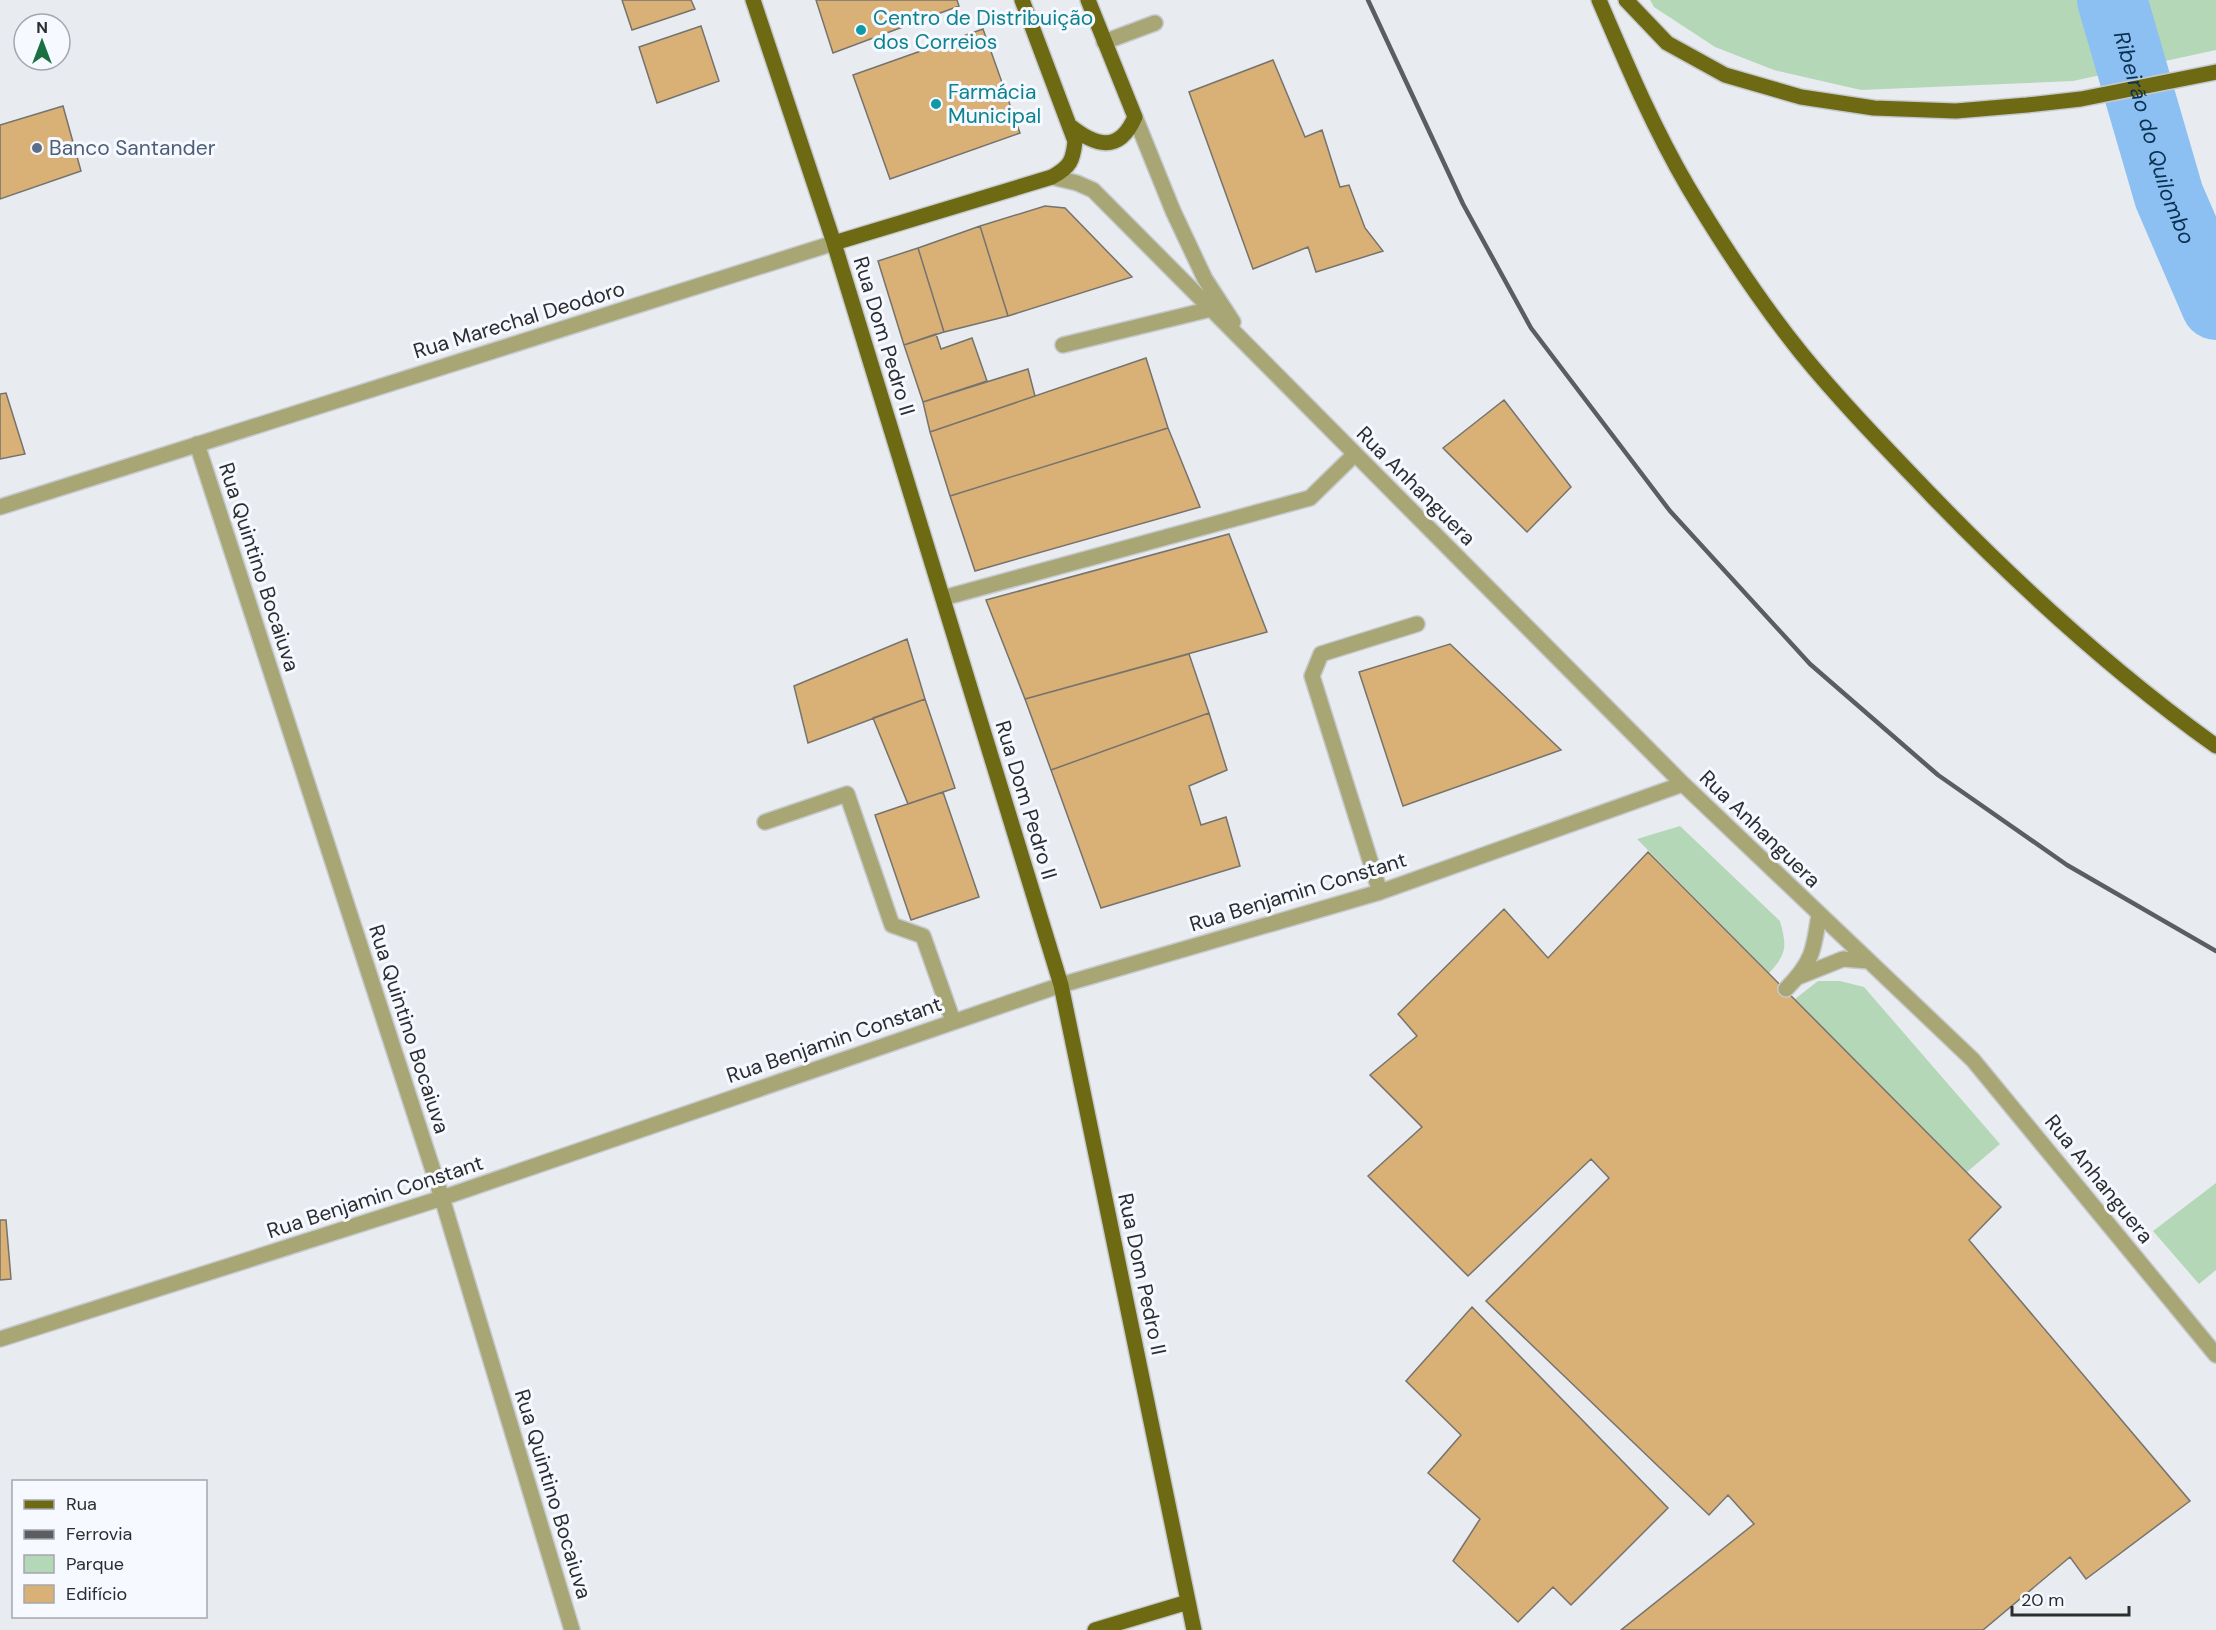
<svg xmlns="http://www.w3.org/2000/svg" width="2216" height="1630" font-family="'DM Sans',sans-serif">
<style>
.green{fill:#b4d7b7}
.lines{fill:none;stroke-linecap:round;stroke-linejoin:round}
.river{stroke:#8dc0f2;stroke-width:70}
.building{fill:#d9b075;stroke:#76736e;stroke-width:1.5}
.minor-casing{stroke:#c6cace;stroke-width:18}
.major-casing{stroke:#c6cace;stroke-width:18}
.minor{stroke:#a8a675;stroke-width:15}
.major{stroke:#6e6a14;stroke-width:15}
.rail{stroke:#5c5d60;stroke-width:4.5}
.culture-dot{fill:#0f9aa8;stroke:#f6f9ff;stroke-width:2}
.service-dot{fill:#5c6f8a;stroke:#f6f9ff;stroke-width:2}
.labels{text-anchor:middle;stroke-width:6;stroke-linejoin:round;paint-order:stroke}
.culture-label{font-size:21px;fill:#0d838f;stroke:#f6f9ff;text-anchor:start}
.service-label{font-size:21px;fill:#4e5e75;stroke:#f6f9ff;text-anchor:start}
.street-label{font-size:21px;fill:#2c2d2f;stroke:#f6f9ff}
.water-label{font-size:22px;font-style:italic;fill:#0b3152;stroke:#f6f9ff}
</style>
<rect width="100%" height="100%" fill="#e8ecf1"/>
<path class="green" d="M1650 0H2216V50L2073 81 1861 90 1774 70 1715 47 1654 7Z
M1680 826 1780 921C1787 946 1787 954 1769 973L1637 839Z
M1818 981H1840L1864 987 2000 1144 1967 1172 1795 999Z
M2216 1183V1270L2199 1284 2153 1231Z"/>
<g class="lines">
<path class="river" id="s1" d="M2112 0 2169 196 2216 305"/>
</g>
<path class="building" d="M622 0H691L695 9 632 30Z
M816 0H957L959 6 833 53Z
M701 26 719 81 657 103 639 47Z
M983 29 1020 133 890 179 853 75Z
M1273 60 1305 137 1322 130 1340 187 1349 185 1365 228 1383 251 1316 272 1308 247 1253 269 1189 92Z
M63 106 81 171 0 199V125Z
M1045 206 1065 208 1132 277 1008 316 980 226Z
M980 226 1008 316 944 332 918 248Z
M918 248 944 332 904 345 878 261Z
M936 334 941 349 972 338 987 381 923 402 904 345Z
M1146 358 1168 428 950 496 930 432Z
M1028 369 1035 396 930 432 923 402Z
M6 393 25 454 0 459V394Z
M1504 400 1571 487 1527 532 1443 448Z
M1168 428 1200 507 975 571 950 496Z
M1229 534 1267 632 1025 699 986 600Z
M907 639 925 699 808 743 794 686Z
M1450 644 1561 750 1403 806 1359 672Z
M1189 654 1209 713 1051 770 1025 699Z
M925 699 955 788 908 804 873 718Z
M1209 713 1227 770 1189 786 1201 825 1226 817 1240 866 1101 908 1051 770Z
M943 792 979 897 911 920 875 815Z
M1648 852 2001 1207 1969 1240 2190 1501 2086 1579 2070 1557 1983 1630H1621L1754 1524 1728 1495 1709 1515 1486 1301 1609 1178 1591 1159 1468 1276 1368 1176 1422 1127 1370 1075 1417 1036 1398 1014 1504 909 1548 958Z
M0 1220H6L11 1279 0 1280Z
M1472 1307 1668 1508 1571 1605 1553 1587 1518 1622 1453 1561 1480 1519 1428 1473 1461 1435 1406 1381Z"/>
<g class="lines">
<defs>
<path id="minor" d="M1104 42 1155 23
M1135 117 1173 211 1205 279 1233 322
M1052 177 1077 183 1093 190 1683 784 1973 1060 2216 1355
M1063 345 1211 309
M197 444 442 1198 572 1630
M0 507 834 243
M943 598 1310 498 1355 454
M765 822 847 794 892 925 923 936 953 1021
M1380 892 1312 676 1321 654 1417 624
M1798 977 1843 959 1869 961
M1786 989C1813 962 1814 949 1819 914
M0 1339 442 1198 1061 985 1380 892 1683 784"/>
<path id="major" d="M753 0 834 243 1061 985 1194 1630
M1599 0C1626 63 1653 127 1688 187 1722 244 1760 302 1802 354 1842 403 1888 450 1932 496 2020 587 2113 672 2216 746
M1626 0 1667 43 1725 75 1801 97 1874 108 1956 111 2027 105 2081 99 2216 72
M1069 125C1095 146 1119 154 1135 117L1088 0
M834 243 1052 177C1070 167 1073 161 1075 141L1022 0
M1095 1630 1188 1602"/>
</defs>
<use href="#minor" class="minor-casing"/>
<use href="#major" class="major-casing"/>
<use href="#minor" class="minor"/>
<use href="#major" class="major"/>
<path class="rail" d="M1368 0 1463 204 1531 328 1670 511 1810 664 1938 775 2067 865 2216 951"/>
</g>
<g class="culture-dot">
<circle cx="861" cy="30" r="6"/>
<circle cx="936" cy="104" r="6"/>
</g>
<circle class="service-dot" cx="37" cy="148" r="6"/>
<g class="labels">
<g class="culture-label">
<text x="873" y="25">Centro de Distribuição<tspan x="873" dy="24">dos Correios</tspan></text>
<text x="948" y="99">Farmácia<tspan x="948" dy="24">Municipal</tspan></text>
</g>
<g class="service-label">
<text x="49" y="155">Banco Santander</text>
</g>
<g class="street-label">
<text transform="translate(519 320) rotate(-17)" y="7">Rua Marechal Deodoro</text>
<text transform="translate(884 336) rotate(73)" y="7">Rua Dom Pedro II</text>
<text transform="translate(1416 486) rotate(45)" y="7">Rua Anhanguera</text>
<text transform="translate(259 567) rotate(72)" y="7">Rua Quintino Bocaiuva</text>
<text transform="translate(1026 800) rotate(73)" y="7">Rua Dom Pedro II</text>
<text transform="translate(1760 829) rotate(44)" y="7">Rua Anhanguera</text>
<text transform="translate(1298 892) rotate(-17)" y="7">Rua Benjamin Constant</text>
<text transform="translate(409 1029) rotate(72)" y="7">Rua Quintino Bocaiuva</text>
<text transform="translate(834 1040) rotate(-19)" y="7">Rua Benjamin Constant</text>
<text transform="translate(2099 1179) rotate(51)" y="7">Rua Anhanguera</text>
<text transform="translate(375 1197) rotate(-18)" y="7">Rua Benjamin Constant</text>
<text transform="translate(1142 1274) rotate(78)" y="7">Rua Dom Pedro II</text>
<text transform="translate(553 1494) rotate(73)" y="7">Rua Quintino Bocaiuva</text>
</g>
<g class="water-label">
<text dy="8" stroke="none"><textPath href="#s1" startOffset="144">Ribeirão do Quilombo</textPath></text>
</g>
</g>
<rect x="12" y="1480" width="195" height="138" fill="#f6f9ff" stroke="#a5a7ac" stroke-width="1.5"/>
<rect x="24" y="1500" width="30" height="9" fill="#6e6a14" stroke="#a5a7ac" stroke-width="1.5"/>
<text x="66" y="1510" font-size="18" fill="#2c2d2f">Rua</text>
<rect x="24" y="1530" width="30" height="9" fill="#5c5d60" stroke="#a5a7ac" stroke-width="1.5"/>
<text x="66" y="1540" font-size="18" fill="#2c2d2f">Ferrovia</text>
<rect x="24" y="1555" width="30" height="18" fill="#b4d7b7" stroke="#a5a7ac" stroke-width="1.5"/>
<text x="66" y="1570" font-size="18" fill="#2c2d2f">Parque</text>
<rect x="24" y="1585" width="30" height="18" fill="#d9b075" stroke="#a5a7ac" stroke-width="1.5"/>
<text x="66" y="1600" font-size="18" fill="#2c2d2f">Edifício</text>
<g transform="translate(42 42)"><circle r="28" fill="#f6f9ff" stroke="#a5a7ac" stroke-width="1.5"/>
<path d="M0-4.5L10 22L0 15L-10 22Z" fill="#1a7043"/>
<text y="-9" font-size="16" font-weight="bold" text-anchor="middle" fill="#2c2d2f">N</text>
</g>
<path d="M2012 1606v9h117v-9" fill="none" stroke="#2c2d2f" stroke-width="3"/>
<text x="2021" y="1606" font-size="18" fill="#2c2d2f" stroke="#f6f9ff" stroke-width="4.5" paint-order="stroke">20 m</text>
</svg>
